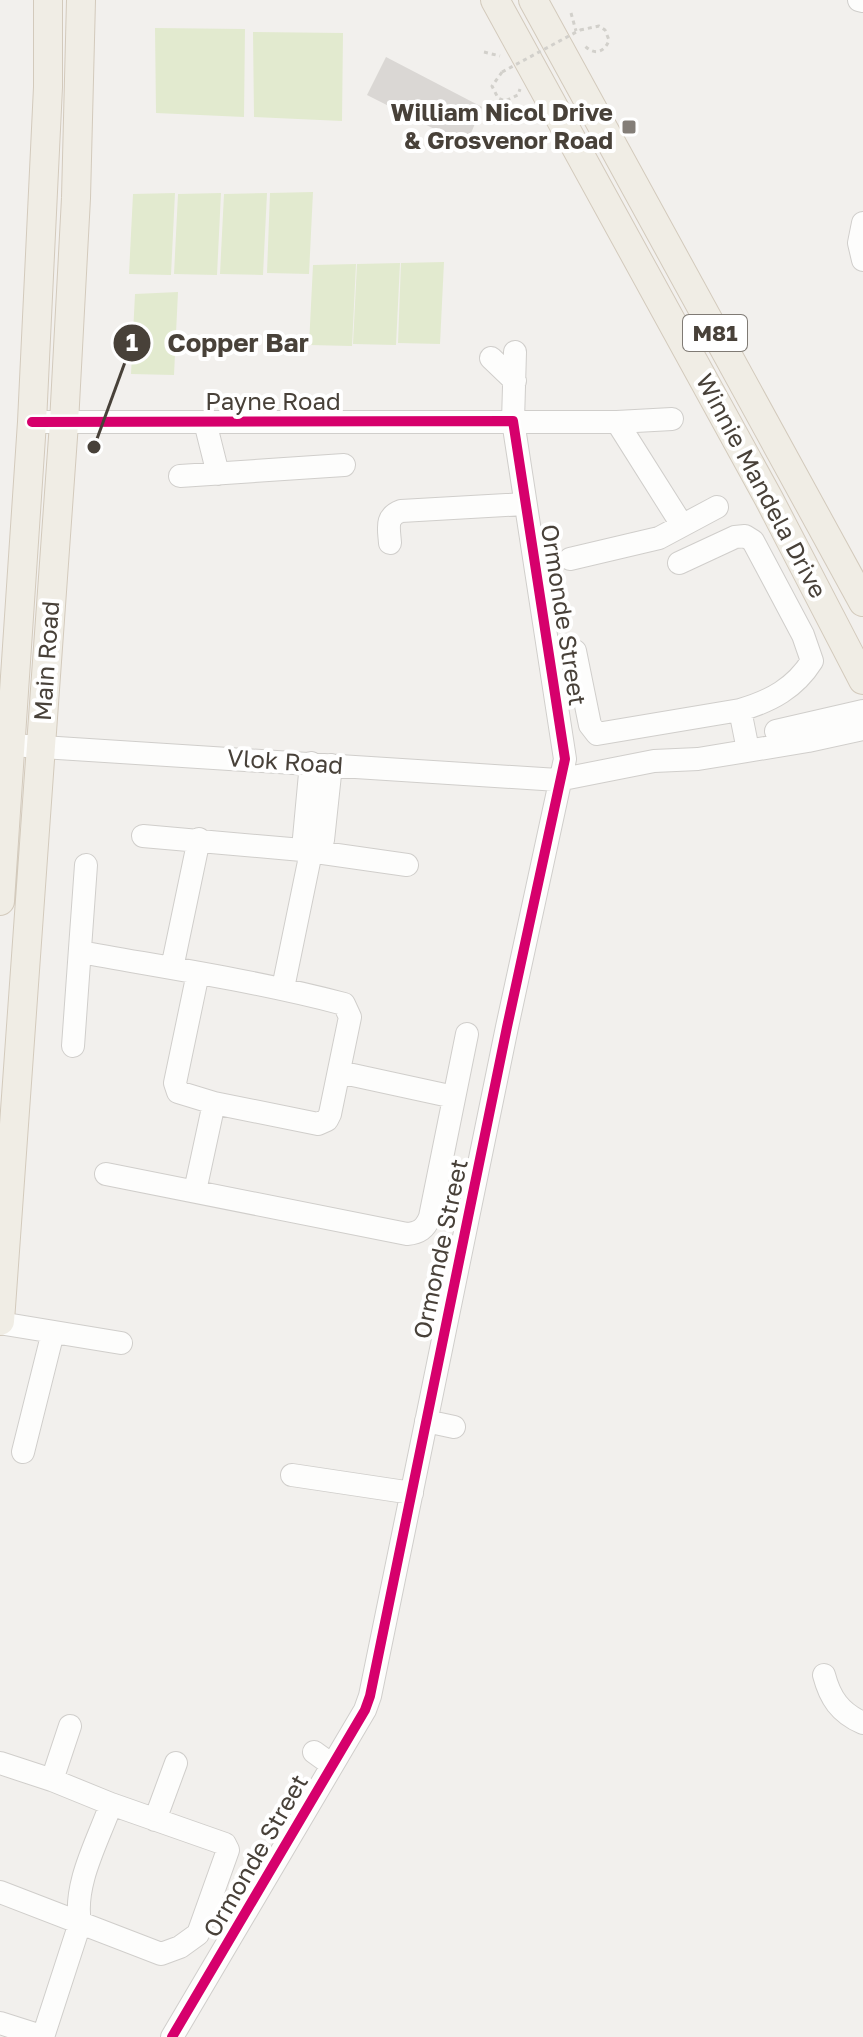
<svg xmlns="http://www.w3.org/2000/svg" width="863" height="2037" font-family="'Golos Text',sans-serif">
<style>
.green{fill:#e2eacf}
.building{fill:#dad7d4}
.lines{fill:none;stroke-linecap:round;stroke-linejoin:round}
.minor-casing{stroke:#d0cecb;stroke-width:24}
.major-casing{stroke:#d3cabc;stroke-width:30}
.path{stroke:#d2d0cb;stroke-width:3;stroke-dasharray:4 4;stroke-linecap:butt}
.minor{stroke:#fdfdfc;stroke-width:22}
.major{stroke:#f0ede5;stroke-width:28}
.path-bridge{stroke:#d2d0cb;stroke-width:3;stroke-dasharray:4 4;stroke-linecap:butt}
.cycleway-casing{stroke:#fff;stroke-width:15}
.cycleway{stroke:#d6006c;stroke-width:10}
.poi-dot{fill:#847e78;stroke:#fff;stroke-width:3}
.labels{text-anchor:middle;stroke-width:8;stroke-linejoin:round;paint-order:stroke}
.shield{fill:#fff;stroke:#7f7a74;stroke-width:2}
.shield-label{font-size:22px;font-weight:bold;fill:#484139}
.poi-label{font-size:24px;font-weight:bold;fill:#484139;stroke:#fff;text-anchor:end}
.street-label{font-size:24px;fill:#484139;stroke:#fff}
.leader{fill:none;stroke:#484139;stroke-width:3}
.callout-dot{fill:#484139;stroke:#fff;stroke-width:3}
.mark-label{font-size:24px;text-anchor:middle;font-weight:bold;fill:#fff}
.callout-label{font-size:26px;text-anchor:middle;font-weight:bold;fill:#484139;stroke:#fff;stroke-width:8;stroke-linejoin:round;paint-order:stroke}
</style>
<rect width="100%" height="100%" fill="#f2f0ed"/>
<path class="green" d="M155 28 245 29 244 117 156 113Z
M253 32 343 33 342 121 254 117Z
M313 192 309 274 267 273 270 193Z
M175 193 171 275 129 274 133 194Z
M221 193 217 275 174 274 178 194Z
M267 193 263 275 220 274 224 194Z
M444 262 440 344 398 343 401 263Z
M400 263 396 345 353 344 357 264Z
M356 264 352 346 309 345 313 265Z
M178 292 174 375 131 374 135 294Z"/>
<path class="building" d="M386 57 482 107 466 145 367 95Z"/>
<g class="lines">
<defs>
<path id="minor" d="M859 0 863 1
M863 223 859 243 863 260
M491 358 515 381
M32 422H617L672 419
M205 422 218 474
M617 422 682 525
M180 476 344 465
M390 543C389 528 385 517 401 511L524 504
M570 559 659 538 717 507
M575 651 590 725 597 734 740 710C771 701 795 688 812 661L803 635 753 541 745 536 735 537 679 563
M740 710 748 750
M776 731 863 711
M11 745 558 780 654 761 698 759 808 741 863 729
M143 836 302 850 407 865
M311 852 304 838 311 763
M80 952C168 968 257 981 344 1004L350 1017 330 1114 327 1120 318 1124 214 1103 178 1092 175 1083 198 973
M172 968 199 839
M283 988 311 852 323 840 331 765
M73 1046 86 865
M339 1072 454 1097
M106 1174 407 1234C419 1233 425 1229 430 1217L467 1034
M195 1191 214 1103
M0 1323 121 1343
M426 1421 454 1427
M23 1452 53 1332
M292 1475 412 1493
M824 1675C830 1698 840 1713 863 1723
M314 1752 332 1765
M0 1763 52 1780 111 1804 225 1844 228 1850 198 1934 180 1947 161 1954 0 1892
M52 1780 70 1726
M155 1820 176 1763
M0 2023 44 2037
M43 2037 80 1923C73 1884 98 1841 111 1804
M172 2037 365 1710 370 1696 507 1027 565 759 513 421 515 352"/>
<path id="major" d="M495 0 769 499 863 680
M533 0 863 602
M0 901 32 422 48 87V0
M0 1321 64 423 76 198 81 0"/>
</defs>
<use href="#minor" class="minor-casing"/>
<use href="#major" class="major-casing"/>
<path class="path" d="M571 13 576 31
M580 30 599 26 605 30 609 40C604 54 593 55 584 45
M484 52 500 56
M502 72 492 86 498 98 505 101 518 95 520 89"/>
<use href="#minor" class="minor"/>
<use href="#major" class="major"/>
<path class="path-bridge" d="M502 72 580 30"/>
<defs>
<path id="cycleway" d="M32 422 513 421 565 759 507 1027 370 1696 365 1710 172 2037"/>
</defs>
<use href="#cycleway" class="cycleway-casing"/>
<use href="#cycleway" class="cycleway"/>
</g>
<rect class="poi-dot" x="621" y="119" width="16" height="16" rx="4"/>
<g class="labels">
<rect class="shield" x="683" y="315" width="64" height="36" rx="6"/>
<g class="shield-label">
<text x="715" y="341">M81</text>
</g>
<g class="poi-label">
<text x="613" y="121">William Nicol Drive<tspan x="613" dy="28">&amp; Grosvenor Road</tspan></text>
</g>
<g class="street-label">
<text x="273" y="410">Payne Road</text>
<text transform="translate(761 486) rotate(62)" y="8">Winnie Mandela Drive</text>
<text transform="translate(563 615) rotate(81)" y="8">Ormonde Street</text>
<text transform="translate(47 661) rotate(-86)" y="8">Main Road</text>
<text transform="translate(285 762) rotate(4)" y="8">Vlok Road</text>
<text transform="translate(441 1249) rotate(-78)" y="8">Ormonde Street</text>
<text transform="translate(256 1856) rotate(-60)" y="8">Ormonde Street</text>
</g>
</g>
<path class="leader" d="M94 447L132 343"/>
<g class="callout-dot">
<circle cx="94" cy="447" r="8"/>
<circle cx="132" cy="343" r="20"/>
</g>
<g class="mark-label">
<text x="132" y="351">1</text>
</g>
<g class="callout-label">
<text x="238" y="352">Copper Bar</text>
</g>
</svg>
